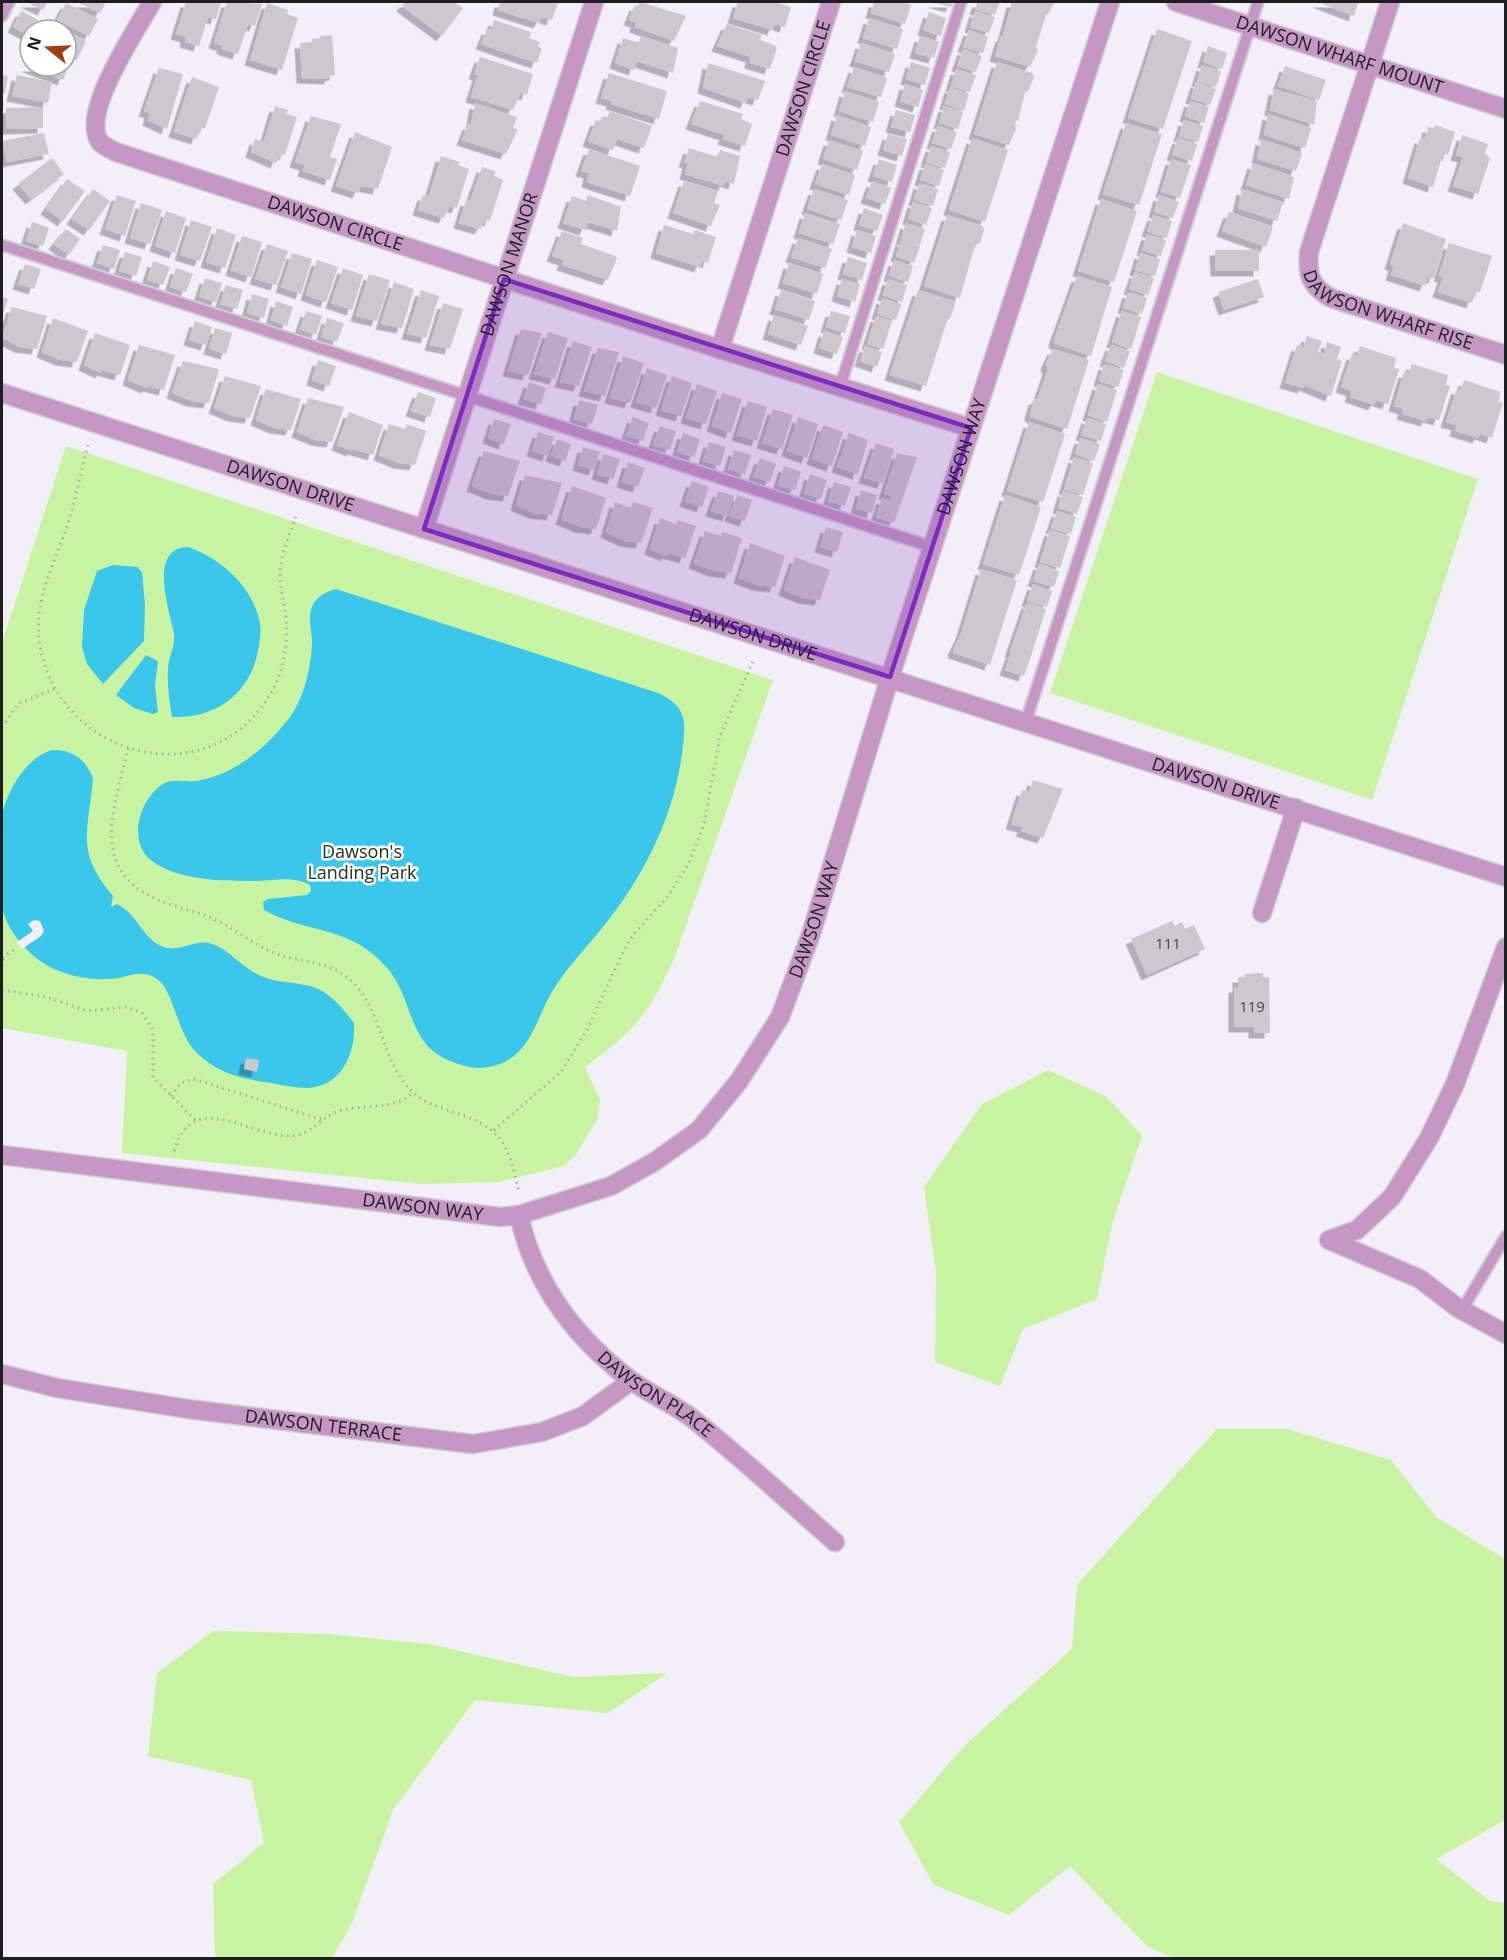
<svg xmlns="http://www.w3.org/2000/svg" width="1507" height="1960" font-family="'Open Sans',sans-serif">
<style>
.green{fill:#c8f4a1}
.water{fill:#39c7ec}
.pier{fill:#f2eff7}
.building{fill:#cdc7ce;filter:url(#shadow)}
.lines{fill:none;stroke-linecap:round;stroke-linejoin:round}
.service-casing{stroke:#d0cdd5;stroke-width:14}
.minor-casing{stroke:#d0cdd5;stroke-width:21}
.tertiary-casing{stroke:#d0cdd5;stroke-width:21}
.path{stroke:#acaab0;stroke-width:3;stroke-dasharray:1.5 4.5;stroke-linecap:butt}
.service{stroke:#c696c5;stroke-width:10}
.minor{stroke:#c696c5;stroke-width:18}
.tertiary{stroke:#c696c5;stroke-width:18}
.marked{fill:#7b2cbf;fill-opacity:0.2;stroke:#7b2cbf;stroke-width:4.5;stroke-linejoin:round}
.labels{text-anchor:middle;stroke-width:5;stroke-linejoin:round;paint-order:stroke}
.number-label{font-size:15px;fill:#4a484c}
.street-label{font-size:18px;fill:#1e1d20;stroke:#fff}
.park-label{font-size:18px;fill:#21330f;stroke:#fff}
</style>
<defs>
<filter id="shadow"><feDropShadow dx="-5.5" dy="5.5" stdDeviation="0" flood-color="#0004"/></filter>
</defs>
<rect width="100%" height="100%" fill="#f2eff7"/>
<path class="green" d="M1157 372 1478 479 1372 800 1050 693Z
M66 446 773 680 674 959C648 1016 635 1030 585 1067L600 1100 598 1118 575 1156 564 1166 499 1182 421 1184 122 1153 127 1051 2 1028V643Z
M1048 1070 1107 1097 1142 1136 1112 1224 1097 1299 1023 1329 1000 1386 935 1362 936 1273 924 1187 982 1104Z
M1217 1429H1287L1391 1460 1436 1517 1505 1559V1820L1436 1859 1490 1901 1505 1903V1958H1174L1148 1947 1070 1866 1009 1915 934 1885 899 1822 965 1745 1072 1649 1077 1585Z
M213 1631 328 1634 429 1644 573 1677 667 1673 608 1713 475 1700 393 1810 352 1923 332 1958H215L213 1884 264 1843 251 1780 148 1756 157 1673Z"/>
<path class="water" d="M188 547C220 558 251 585 259 619 262 629 260 641 258 651 250 694 215 719 172 717 169 699 166 679 169 661 171 653 175 643 174 634 170 611 147 548 188 547Z
M113 565 137 567 142 572 145 605 144 641 103 684 87 664 82 647 84 610 97 571Z
M336 589 658 693C688 707 686 722 682 753 674 817 643 878 602 928 587 947 570 964 557 984 535 1015 533 1060 488 1067 476 1070 464 1066 453 1062 407 1046 415 1002 388 969 350 924 309 935 264 910L263 902 268 899 307 895 311 891 310 885C295 876 275 880 257 881 224 881 179 881 152 861 128 843 138 803 160 786 170 778 183 782 195 781 234 776 267 747 290 717 305 696 312 664 312 639 311 629 308 617 312 607 316 597 325 592 336 589Z
M146 655 158 661 155 686 158 712 153 714 134 708 116 695Z
M52 750C74 750 85 759 93 778 89 831 74 850 113 896L111 907 117 904C137 914 141 935 159 945 177 955 191 940 209 943 226 947 240 965 255 973 274 984 294 981 313 987 331 993 343 1009 354 1023 356 1052 342 1087 307 1088 296 1088 282 1085 271 1083 243 1079 218 1074 197 1053 176 1033 175 992 157 979 141 967 125 979 109 979 87 980 67 976 48 966 27 954 6 930 2 906 0 895 2 881 2 870 2 853 0 832 2 815 8 789 26 758 52 750Z"/>
<path class="pier" d="M34 920 40 921 44 931 41 936 22 949 17 942 33 931 28 924Z"/>
<path class="building" d="M26 2H47L43 10Z
M77 2H106L100 13Z
M186 2H221L216 19 208 17 199 46 185 42 186 37 176 34Z
M227 2 262 4 255 26 248 24 238 54 222 49 223 46 214 43Z
M405 2H453L463 8 442 36 402 6Z
M500 2H558L552 20 542 17 539 23 498 10Z
M640 2 686 16 674 41 635 27 636 22 629 20 635 5 638 6Z
M738 2H774L791 7 785 27 775 24 773 30 733 18Z
M874 2H902L911 5 905 24 871 13Z
M933 2H953L951 7Z
M978 2H1000L995 15 975 9Z
M1012 2H1054L1050 12 1046 15 1036 47 1038 51 1030 67 995 56 1001 36H1003Z
M1318 2H1358L1354 16Z
M66 3 98 19 89 36 57 20Z
M267 3 288 10 287 14 298 18 282 70 250 60Z
M21 11 38 20 33 30H30V36L13 27Z
M975 11 995 17 989 33 970 27Z
M929 12 946 18 941 36 923 30Z
M869 18 903 29 897 49 863 38Z
M494 20 531 32 529 38 540 42 538 47 542 48 537 63 481 44 487 29 491 30Z
M727 24 762 35 760 40 774 45 777 48 770 69 750 63 751 57 717 46Z
M1157 29 1192 41 1163 129 1128 118Z
M66 30 86 41 77 60 66 54Z
M969 30 988 37 983 53 963 47Z
M332 35 335 75 330 76V79L302 78 300 43 312 42V39L320 38V36Z
M641 36 678 48 673 73 637 61 634 70 615 63 623 38 639 43Z
M920 36 939 42 934 58 915 53Z
M861 43 895 54 889 72 855 61Z
M1208 46 1227 53 1222 69 1203 62Z
M963 49 982 56 976 72 957 66Z
M480 57 533 74 527 95 521 93 513 110 471 97 478 75 474 74Z
M66 61 70 62 63 80 26 66H66Z
M911 62 930 68 925 85 906 79Z
M997 62 1032 73 1034 77 1029 90 1025 92 1018 121 1016 120 1015 125 1016 129 1009 145 974 134Z
M708 63 765 81 758 100 748 97 746 103 703 88Z
M1202 65 1221 71 1216 87 1197 81Z
M1285 66 1326 80 1319 100 1278 86Z
M854 67 887 78 881 97 847 87Z
M159 68 183 74 167 129 148 120 150 113 144 111Z
M956 69 976 75 970 92 951 86Z
M609 73 667 91 659 119 611 104 612 101 601 98Z
M2 75 8 76 5 94 2 93Z
M17 75 52 82 48 103 12 96Z
M192 77 219 87 205 128H200L197 139 174 132Z
M1196 82 1216 89 1210 105 1191 98Z
M905 84 923 90 918 107 900 101Z
M950 87 969 94 964 111 945 104Z
M1274 89 1317 101 1314 125 1270 110Z
M845 91 879 102 873 122 839 111Z
M700 101 743 114 741 119 752 124 745 146 723 139 725 135 691 124Z
M1190 101 1209 107 1204 123 1185 116Z
M475 103 517 117 513 128 518 129 506 154 462 140 468 124 471 125Z
M275 106 288 110 286 114 297 117 285 155 280 154 276 163 251 152 255 139 264 142Z
M944 106 963 112 958 129 939 123Z
M43 107V128L7 129 6 108Z
M896 110 915 115 910 132 891 127Z
M610 111 652 126 644 148 617 139 613 150 588 141 596 120 600 121 602 117 607 119Z
M1268 114 1311 128 1305 148 1264 135Z
M837 115 871 127 865 146 831 135Z
M311 116 341 124 330 157 337 159 330 180 303 171 305 165 295 162Z
M1184 120 1203 126 1198 142 1179 136Z
M1126 123 1162 134 1139 205 1103 194Z
M1435 125 1455 132 1448 155 1443 153 1433 187 1408 178 1420 138 1425 139 1428 127 1434 128Z
M938 126 957 132 951 149 932 143Z
M355 132 392 147 378 189 361 186 358 193 336 186Z
M44 133 49 154 7 162 2 141Z
M888 134 907 139 902 156 883 150Z
M1462 135 1488 144 1485 153 1490 158 1478 194 1453 186 1463 157 1456 155Z
M972 138 1008 150 985 222 949 210Z
M1178 138 1197 144 1192 161 1172 155Z
M1261 139 1302 153 1296 171 1257 159Z
M829 140 863 151 857 170 823 159Z
M931 146 950 152 945 168 926 162Z
M689 148 717 157 720 150 740 156 734 184 725 181 724 186 685 174 688 163 684 162Z
M589 149 640 166 630 196 587 182 589 173 581 171Z
M441 156 460 162 458 165 469 169 457 208 450 206 444 218 418 210 423 195 429 196Z
M52 158 64 174 31 199 18 184Z
M879 159 897 165 892 182 873 176Z
M1171 159 1191 165 1180 198 1161 192Z
M1253 163 1294 177 1289 199 1246 185Z
M822 164 855 175 849 195 815 184Z
M925 164 944 170 939 186 920 180Z
M482 167 495 171 494 176 503 180 490 221 485 220 480 229 459 223 466 200 470 201Z
M67 179 85 191 63 221 46 209Z
M684 181 718 191 714 203 720 205 711 226 673 213Z
M872 181 891 188 885 204 866 198Z
M919 183 938 189 933 206 914 200Z
M93 189 110 201 89 230 72 219Z
M814 189 848 200 841 220 807 209Z
M1242 189 1283 202 1277 221 1238 208Z
M117 195 136 201 125 236 105 229Z
M588 195 621 207 617 231 588 222 585 230 563 223 572 196 586 201Z
M1159 195 1179 202 1173 218 1154 212Z
M1101 199 1137 211 1114 282 1078 271Z
M913 202 932 208 926 225 908 219Z
M141 203 162 210 150 244 130 238Z
M864 208 883 215 877 231 859 225Z
M166 211 186 218 175 253 155 246Z
M1229 212 1273 227 1266 247 1222 231Z
M805 213 840 224 833 244 799 233Z
M947 215 983 226 984 230 980 243 975 245 960 298 924 286Z
M1153 215 1172 221 1167 238 1147 231Z
M191 220 212 227 200 261 180 255Z
M32 222 49 228 43 246 26 241Z
M906 223 925 229 920 245 901 239Z
M1403 223 1446 239 1434 278H1428L1425 286 1391 275 1394 266 1390 264Z
M664 225 693 234 695 230 716 237 708 263 702 261 700 267 656 253Z
M217 228 236 235 225 268 206 262Z
M66 229 80 239 69 255 54 244Z
M857 230 876 236 871 253 852 247Z
M562 231 583 238 581 244 615 256 617 258 608 280 562 265 564 260 552 256Z
M1147 234 1166 240 1161 256 1142 250Z
M242 236 262 242 251 277 231 270Z
M798 238 832 249 825 268 791 257Z
M901 240 920 246 914 263 896 256Z
M1449 243 1492 256 1480 292 1476 291 1472 303 1438 292 1443 277 1439 276Z
M267 244 288 251 276 285 255 279Z
M103 245 120 250 114 269 97 263Z
M1215 250H1259V271H1216Z
M125 252 142 257 136 276 119 271Z
M292 253 312 259 301 294 281 287Z
M1140 253 1160 259 1155 276 1135 270Z
M848 257 867 263 862 280 843 274Z
M317 260 338 267 326 302 306 295Z
M894 260 913 266 908 282 889 276Z
M153 261 170 267 163 285 147 280Z
M789 263 823 274 817 294 783 283Z
M25 264 41 269 34 289 18 284Z
M176 268 193 274 186 292 170 287Z
M343 268 363 275 352 310 331 303Z
M1135 272 1154 278 1148 295 1129 289Z
M369 274 390 280 377 321 356 316Z
M1077 276 1112 287 1091 356 1055 344 1054 340Z
M205 278 222 283 216 302 199 297Z
M842 279 860 284 855 302 837 296Z
M888 279 907 285 902 302 883 295Z
M1258 279 1264 297 1224 310 1218 292Z
M394 282 414 289 402 328 381 324Z
M226 285 243 290 237 309 220 304Z
M421 290 439 296 426 338 407 334Z
M781 290 815 301 809 320 775 309Z
M918 290 954 301 955 305 950 318 947 321 926 386 890 375Z
M1128 292 1147 298 1142 314 1123 308Z
M252 294 269 299 264 318 247 313Z
M2 297 8 299 2 317Z
M882 298 901 304 896 320 877 314Z
M276 301 293 307 287 326 271 320Z
M443 303 463 309 450 349 430 345Z
M12 307 47 316 37 349 20 347 2 338Z
M306 311 322 316 316 335 300 329Z
M831 311 850 316 845 333 826 327Z
M1122 311 1141 317 1131 349 1112 342Z
M774 315 808 326 801 345 768 334Z
M876 316 892 321 883 349 867 344Z
M53 318 88 331 77 362 61 360 42 352Z
M327 318 344 323 337 342 321 337Z
M195 321 212 327 206 345 189 340Z
M215 328 232 333 226 354 209 349Z
M521 329 542 333 528 375 508 371Z
M824 331 843 337 837 354 819 348Z
M548 332 568 338 555 379 534 374Z
M95 333 130 345 120 375 102 370 101 373 84 365Z
M1307 336 1322 341 1318 352 1324 354 1327 342 1341 347 1337 359 1342 361 1331 396 1304 385 1303 388 1285 383 1297 345 1303 347Z
M573 341 592 347 579 386 560 382Z
M139 345 175 355 164 390 148 386 147 388 128 380Z
M1111 345 1130 351 1124 368 1105 361Z
M865 346 882 352 877 367 860 361Z
M1360 346 1396 358 1394 368 1399 369 1388 404 1376 400 1374 405 1350 397 1352 391 1341 387 1352 354 1357 355Z
M598 348 619 352 605 396 584 391Z
M1053 349 1089 360 1067 429 1031 417 1030 414 1034 400 1038 398 1048 369 1046 364Z
M623 356 644 363 630 403 610 398Z
M318 360 336 366 329 386 312 380Z
M183 361 219 369 209 403 192 401 172 393Z
M1104 364 1124 370 1118 387 1099 381Z
M1412 364 1448 375 1446 385 1450 386 1439 420 1428 417 1426 421 1402 414 1404 409 1394 406 1404 372 1409 373Z
M647 368 667 375 656 408 636 402Z
M225 376 261 386 250 418 233 416 214 408Z
M672 376 692 383 681 416 661 410Z
M1464 380 1500 392 1499 402 1503 403 1492 438 1480 434 1478 438 1455 431 1457 425 1446 422 1457 388 1461 390Z
M529 382 546 388 541 404 523 399Z
M697 384 717 391 706 424 686 418Z
M1098 384 1117 390 1107 422 1088 415Z
M266 389 301 399 291 430 275 428 256 420Z
M418 392 436 398 430 417 411 411Z
M722 393 742 399 731 433 712 426Z
M308 398 344 407 332 442 316 440 297 432Z
M579 400 598 405 592 424 574 419Z
M748 401 767 407 757 441 737 435Z
M773 409 793 415 782 449 762 443Z
M349 412 383 425 373 455 353 449 352 451 337 445Z
M633 417 649 423 643 441 626 436Z
M798 417 818 424 807 458 787 451Z
M1087 418 1106 424 1101 441 1081 435Z
M494 419 511 424 504 444 488 438Z
M1029 422 1065 434 1043 502 1007 491Z
M389 424 405 429 407 424 426 431 415 465 399 463 379 455Z
M823 425 843 432 832 466 812 459Z
M660 426 676 431 670 450 653 445Z
M538 432 554 437 548 456 532 451Z
M683 433 700 439 694 457 677 452Z
M849 433 868 440 858 474 837 467Z
M1080 438 1100 444 1094 461 1075 454Z
M557 439 571 444 565 461 551 456Z
M709 442 726 447 720 466 703 461Z
M876 443 894 449 883 483 864 478Z
M583 447 600 452 594 470 578 465Z
M734 450 751 455 745 474 728 469Z
M484 451 520 461 508 496 492 494 472 486Z
M897 453 917 457 894 523 876 517 882 498 890 501 892 496 884 494Z
M603 454 620 459 613 479 597 474Z
M1074 457 1093 463 1083 495 1064 489Z
M760 458 776 464 770 482 753 477Z
M628 462 645 468 638 487 622 482Z
M784 466 801 472 795 490 778 485Z
M810 474 827 480 821 499 804 493Z
M525 475 562 483 552 515 534 513 516 505Z
M692 481 709 487 702 507 685 501Z
M834 482 851 487 845 506 828 501Z
M572 486 606 498 596 529 580 527 561 519Z
M861 490 877 495 872 513 856 509Z
M718 491 734 496 728 516 711 511Z
M1063 491 1083 497 1077 514 1058 508Z
M737 495 752 500 745 521 730 516Z
M1005 495 1041 507 1019 575 983 564Z
M615 502 631 508 633 502 653 508 641 543 625 541 606 532Z
M1057 511 1076 517 1071 534 1051 528Z
M660 518 676 524 677 520 696 526 685 558 668 553 667 556 650 549Z
M826 527 843 532 837 552 820 547Z
M1050 530 1070 536 1060 568 1040 562Z
M705 531 721 536 722 532 742 538 731 573 714 571 694 563Z
M750 543 785 556 775 587 758 585 739 578Z
M795 557 830 570 820 600 803 598 784 590Z
M1039 564 1059 571 1054 587 1033 581Z
M981 569 1017 580 990 665 954 653 953 650 961 634Z
M1033 584 1052 591 1047 607 1027 601Z
M1027 603 1046 609 1030 659 1010 652Z
M1011 653 1030 659 1024 676 1005 670Z
M1033 780 1063 789 1043 838 1021 831 1023 827 1011 824 1022 790 1029 792Z
M1172 921 1175 926 1182 922 1185 929 1194 925 1205 949 1147 975 1131 939Z
M1263 973V977H1269L1270 1033H1254V1027H1234V987H1238V977H1245L1244 974Z
M246 1058 259 1060 257 1072 244 1069Z"/>
<g class="lines">
<defs>
<path id="service" d="M2 16 9 2
M2 245 932 547
M840 387 961 2
M1026 721 1258 2
M1462 1310 1506 1236"/>
<g id="minor">
<path id="s1" d="M152 2C137 29 79 114 100 142 103 146 111 149 116 152L720 349 831 2"/>
<path id="s2" d="M1176 2 1506 109"/>
<path id="s3" d="M1390 2 1309 252C1307 275 1310 286 1331 298L1506 355"/>
<path d="M720 349 971 428"/>
<path id="s4" d="M424 529 594 2"/>
<path d="M1262 913 1296 808"/>
<path d="M1506 947 1455 1084 1429 1138 1392 1197 1357 1230 1329 1240 1420 1279 1458 1308 1506 1334"/>
<path id="s5" d="M2 1155 500 1217 519 1215 611 1186 654 1162 699 1130 739 1081 780 1017 811 934 890 677 1110 2"/>
<path id="s6" d="M519 1215C534 1284 576 1339 632 1381 651 1395 674 1404 693 1419 742 1458 788 1501 835 1542"/>
<path id="s7" d="M2 1374 57 1388 188 1409 473 1444 542 1432 583 1416 631 1381"/>
</g>
<g id="tertiary">
<path id="s8" d="M2 393 1506 877"/>
</g>
</defs>
<use href="#service" class="service-casing"/>
<use href="#minor" class="minor-casing"/>
<use href="#tertiary" class="tertiary-casing"/>
<path class="path" d="M88 445C81 470 77 495 69 520 56 561 32 601 40 646 59 755 202 796 266 701 284 676 290 640 285 610 283 598 280 587 280 574 281 553 290 533 297 513
M2 727 18 704 54 689
M128 748C118 798 89 860 145 893 165 905 188 909 209 917 233 926 252 945 277 954 302 963 327 960 349 979 384 1009 380 1065 416 1095 426 1104 440 1107 453 1112 503 1128 508 1143 519 1193
M2 957 16 949
M2 966 4 957
M2 990 47 997 87 1011 126 1007 142 1013 153 1030V1077L196 1121
M171 1096 181 1083 194 1079 323 1120
M494 1130 561 1072 588 1028 623 952 633 935 669 895 689 863 704 824 720 736 753 661
M174 1151C192 1087 250 1137 291 1136 311 1135 321 1117 339 1111 365 1103 390 1112 413 1093"/>
<use href="#service" class="service"/>
<use href="#minor" class="minor"/>
<use href="#tertiary" class="tertiary"/>
</g>
<path class="marked" d="M504 279 971 428 890 677 424 529Z"/>
<g class="labels">
<g class="number-label">
<text x="1168" y="949">111</text>
<text x="1252" y="1012">119</text>
</g>
<g class="street-label">
<text dy="6" stroke="none"><textPath href="#s2" startOffset="172">DAWSON WHARF MOUNT</textPath></text>
<text dy="6" stroke="none"><textPath href="#s1" startOffset="1082">DAWSON CIRCLE</textPath></text>
<text dy="6" stroke="none"><textPath href="#s1" startOffset="404">DAWSON CIRCLE</textPath></text>
<text dy="6" stroke="none"><textPath href="#s4" startOffset="278">DAWSON MANOR</textPath></text>
<text dy="6" stroke="none"><textPath href="#s3" startOffset="374">DAWSON WHARF RISE</textPath></text>
<text dy="6" stroke="none"><textPath href="#s5" startOffset="1450">DAWSON WAY</textPath></text>
<text dy="6" stroke="none"><textPath href="#s8" startOffset="303">DAWSON DRIVE</textPath></text>
<text dy="6" stroke="none"><textPath href="#s8" startOffset="789">DAWSON DRIVE</textPath></text>
<text dy="6" stroke="none"><textPath href="#s8" startOffset="1275">DAWSON DRIVE</textPath></text>
<text dy="6" stroke="none"><textPath href="#s5" startOffset="964">DAWSON WAY</textPath></text>
<text dy="6" stroke="none"><textPath href="#s5" startOffset="424">DAWSON WAY</textPath></text>
<text dy="6" stroke="none"><textPath href="#s6" startOffset="232">DAWSON PLACE</textPath></text>
<text dy="6" stroke="none"><textPath href="#s7" startOffset="326">DAWSON TERRACE</textPath></text>
</g>
<g class="park-label">
<text x="362" y="858">Dawson's<tspan x="362" dy="21">Landing Park</tspan></text>
</g>
</g>
<rect width="1507" height="1960" fill="none" stroke="#1e1d20" stroke-width="6"/>
<g transform="translate(48 48) rotate(288)"><circle r="28" fill="#ffffff" stroke="#a5a5a6" stroke-width="1.5"/>
<path d="M0-4.5L10 22L0 15L-10 22Z" fill="#a33e10"/>
<text y="-9" font-size="16" font-weight="bold" text-anchor="middle" fill="#1e1d20">N</text>
</g>
</svg>
